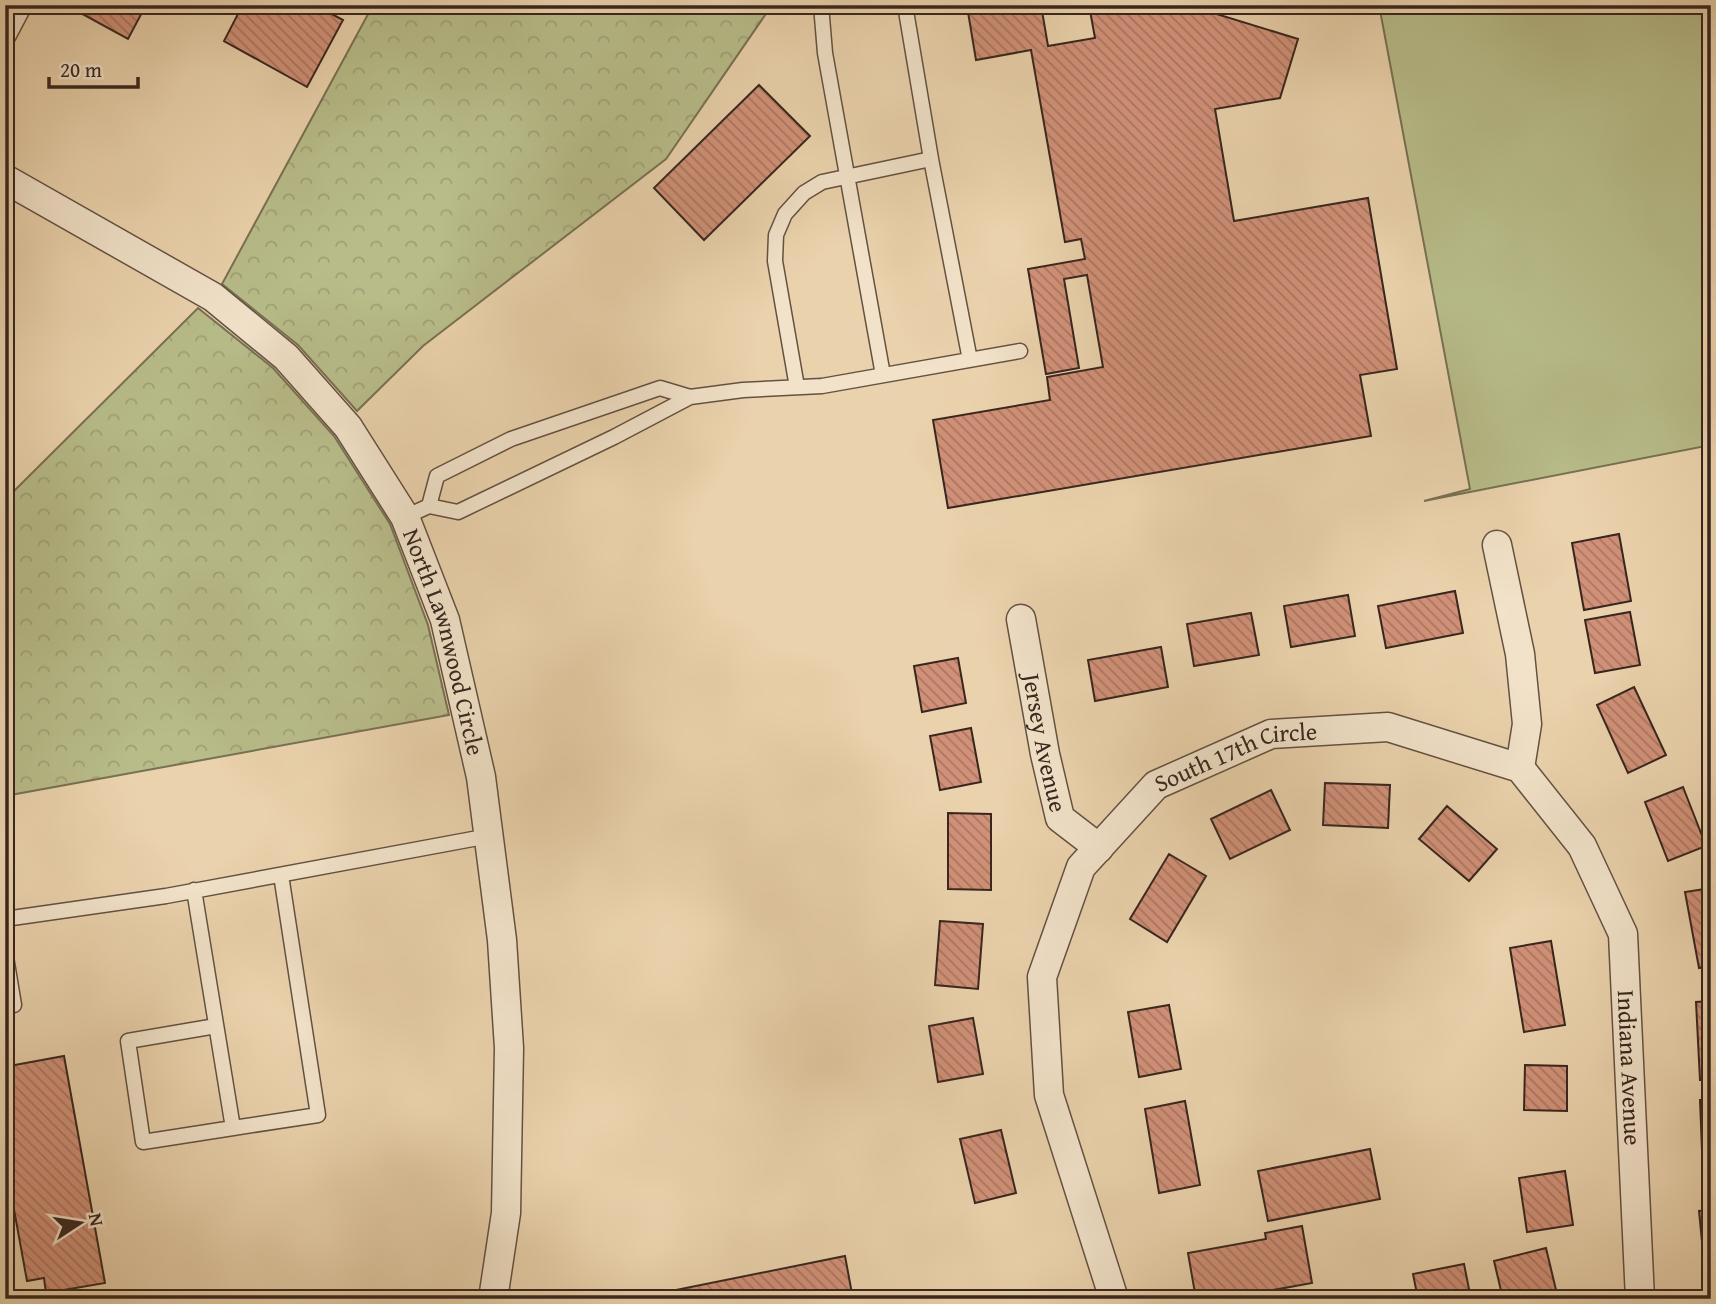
<svg xmlns="http://www.w3.org/2000/svg" width="1716" height="1304" font-family="'Gentium Book Plus',serif">
<style>
.green{fill:#b7bc89;stroke:#787154;stroke-width:2}
.forest{fill:url(#forest-crowns);stroke:#787154;stroke-width:2}
.building{fill:url(#building-back-hatch);stroke:#38261f;stroke-width:2}
.lines{fill:none;stroke-linecap:round;stroke-linejoin:round}
.lane-casing{stroke:#645142;stroke-width:17}
.street-casing{stroke:#645142;stroke-width:31}
.lane{stroke:#f1e2c9;stroke-width:14}
.street{stroke:#f1e2c9;stroke-width:28}
.labels{text-anchor:middle;stroke-width:5;stroke-linejoin:round;paint-order:stroke}
.street-label{font-size:24px;fill:#38261f;stroke:#f1e2c9}
</style>
<defs>
<pattern id="forest-crowns" width="20" height="18" patternUnits="userSpaceOnUse" patternTransform="scale(1.75)"><rect width="20" height="18" fill="#b7bc89"/><path d="M2 6a3 3 0 1 1 6 0M12 15a3 3 0 1 1 6 0" fill="none" stroke="#9ea176"/></pattern>
<pattern id="building-back-hatch" width="6" height="6" patternUnits="userSpaceOnUse" patternTransform="scale(1.75)"><rect width="6" height="6" fill="#d19178"/><path d="M-1 5l2 2M0 0l6 6M5-1l2 2" fill="none" stroke="#ab7662"/></pattern>
</defs>
<rect width="100%" height="100%" fill="#ead2ac"/>
<filter id="stains"><feTurbulence type="fractalNoise" baseFrequency=".00286" numOctaves="4"/><feColorMatrix values="0 0 0 0 .2 0 0 0 0 .09 0 0 0 0 .02 0 0 0 .5 -.17"/></filter>
<radialGradient id="worn" r=".72"><stop offset=".6" stop-color="#630" stop-opacity="0"/><stop offset="1" stop-color="#630" stop-opacity=".3"/></radialGradient>
<path class="green" d="M1379 5H1711V445L1424 501 1470 489Z"/>
<path class="forest" d="M373 5H772L666 159 423 346 357 411 298 345 222 284Z
M198 308 273 368 334 436 390 524 428 625 449 715 5 796V500Z"/>
<path class="building" d="M66 5H146L128 39Z
M222 5H315L343 20 307 87 224 41 238 14Z
M973 5H1041L1048 46 1095 38 1089 5H1197V8L1298 39 1280 98 1215 109 1234 221 1368 198 1397 369 1360 375 1371 436 948 508 933 420 1050 400 1047 377 1103 367 1087 275 1064 279 1079 368 1046 374 1028 269 1085 259 1081 239 1065 242 1031 50 976 60 967 6Z
M759 85 810 136 704 240 654 188Z
M1619 534 1631 601 1584 610 1572 543Z
M1455 591 1463 633 1386 648 1378 606Z
M1348 595 1355 636 1291 647 1284 606Z
M1630 612 1640 665 1595 673 1585 620Z
M1251 613 1259 655 1194 666 1187 624Z
M1161 647 1168 687 1095 701 1088 660Z
M958 658 966 703 922 712 914 666Z
M1634 687 1666 755 1628 773 1597 705Z
M971 728 981 782 940 790 930 736Z
M1325 783 1390 785 1388 828 1323 825Z
M1683 787 1706 846 1668 861 1645 802Z
M1271 790 1290 830 1230 859 1211 819Z
M1447 806 1497 849 1469 881 1419 839Z
M948 813 991 814V890L948 889Z
M1169 854 1206 876 1167 942 1130 919Z
M1711 888V966L1699 968 1685 892Z
M940 921 983 924 978 989 935 985Z
M1551 941 1565 1025 1524 1032 1510 948Z
M1711 1001V1080H1700L1696 1002Z
M1169 1005 1181 1069 1139 1077 1128 1012Z
M973 1018 983 1074 938 1082 929 1026Z
M64 1056 105 1283 46 1293 44 1278 27 1281 5 1160V1082L11 1080 9 1066Z
M1525 1065 1567 1066V1111L1524 1110Z
M1700 1100H1711V1176H1703Z
M1185 1101 1200 1185 1159 1193 1145 1109Z
M1001 1130 1016 1193 975 1203 960 1139Z
M1370 1149 1380 1199 1268 1221 1258 1171Z
M1565 1171 1573 1225 1527 1232 1519 1178Z
M1711 1210V1261L1704 1262 1699 1211Z
M1302 1226 1312 1283 1224 1299H1196L1188 1253 1266 1239 1265 1233Z
M1546 1248 1556 1290 1518 1299H1503L1494 1261Z
M845 1256 853 1299H657L656 1294Z
M1464 1264 1471 1299H1418L1413 1274Z"/>
<g class="lines">
<defs>
<path id="lane" d="M821 5 825 53 883 375
M905 5 931 159
M5 43 25 5
M797 387 775 261 776 235 785 214 804 193 822 182 931 159 970 360
M690 397 743 390 822 386 1020 351
M405 517 429 506 458 512 614 437 690 397 660 388 511 439 437 476 429 506
M194 890 233 1128 318 1115 281 875
M5 919 166 896 489 836
M5 951 14 1005 5 1007
M216 1026 128 1041 143 1142 233 1128"/>
<g id="street">
<path id="s1" d="M5 179 213 297 286 357 348 427 405 517 445 620 481 777 502 940 509 1048 506 1213 493 1299"/>
<path d="M1497 545 1520 654 1527 724 1520 768"/>
<path id="s2" d="M1021 619 1045 754 1060 818 1099 848"/>
<path id="s3" d="M1114 1299 1049 1095 1042 977 1081 867 1156 785 1271 734 1388 727 1520 768 1582 846 1623 934 1640 1299"/>
</g>
</defs>
<use href="#lane" class="lane-casing"/>
<use href="#street" class="street-casing"/>
<use href="#lane" class="lane"/>
<use href="#street" class="street"/>
</g>
<g class="labels">
<g class="street-label">
<text dy="8" stroke="none"><textPath href="#s1" startOffset="665">North Lawnwood Circle</textPath></text>
<text dy="8" stroke="none"><textPath href="#s2" startOffset="126">Jersey Avenue</textPath></text>
<text dy="8" stroke="none"><textPath href="#s3" startOffset="646">South 17th Circle</textPath></text>
<text dy="8" stroke="none"><textPath href="#s3" startOffset="1272">Indiana Avenue</textPath></text>
</g>
</g>
<rect width="1716" height="1304" fill="none" stroke="#ead2ac" stroke-width="28"/>
<rect x="7" y="7" width="1702" height="1290" fill="none" stroke="#38261f" stroke-width="3.5"/>
<rect x="14" y="14" width="1688" height="1276" fill="none" stroke="#38261f" stroke-width="2"/>
<g transform="translate(80 1223) rotate(78)" stroke="#f1e2c9" stroke-width="5" paint-order="stroke">
<path d="M0-5L12 26L0 18L-12 26Z" fill="#38261f"/>
<text y="-10" font-size="19" font-weight="bold" text-anchor="middle" fill="#38261f">N</text>
</g>
<path d="M49 77v10h89v-10" fill="none" stroke="#38261f" stroke-width="3.5"/>
<text x="60" y="77" font-size="21" fill="#38261f" stroke="#f1e2c9" stroke-width="5" paint-order="stroke">20 m</text>
<rect width="100%" height="100%" filter="url(#stains)"/>
<rect width="100%" height="100%" fill="url(#worn)"/>
</svg>
